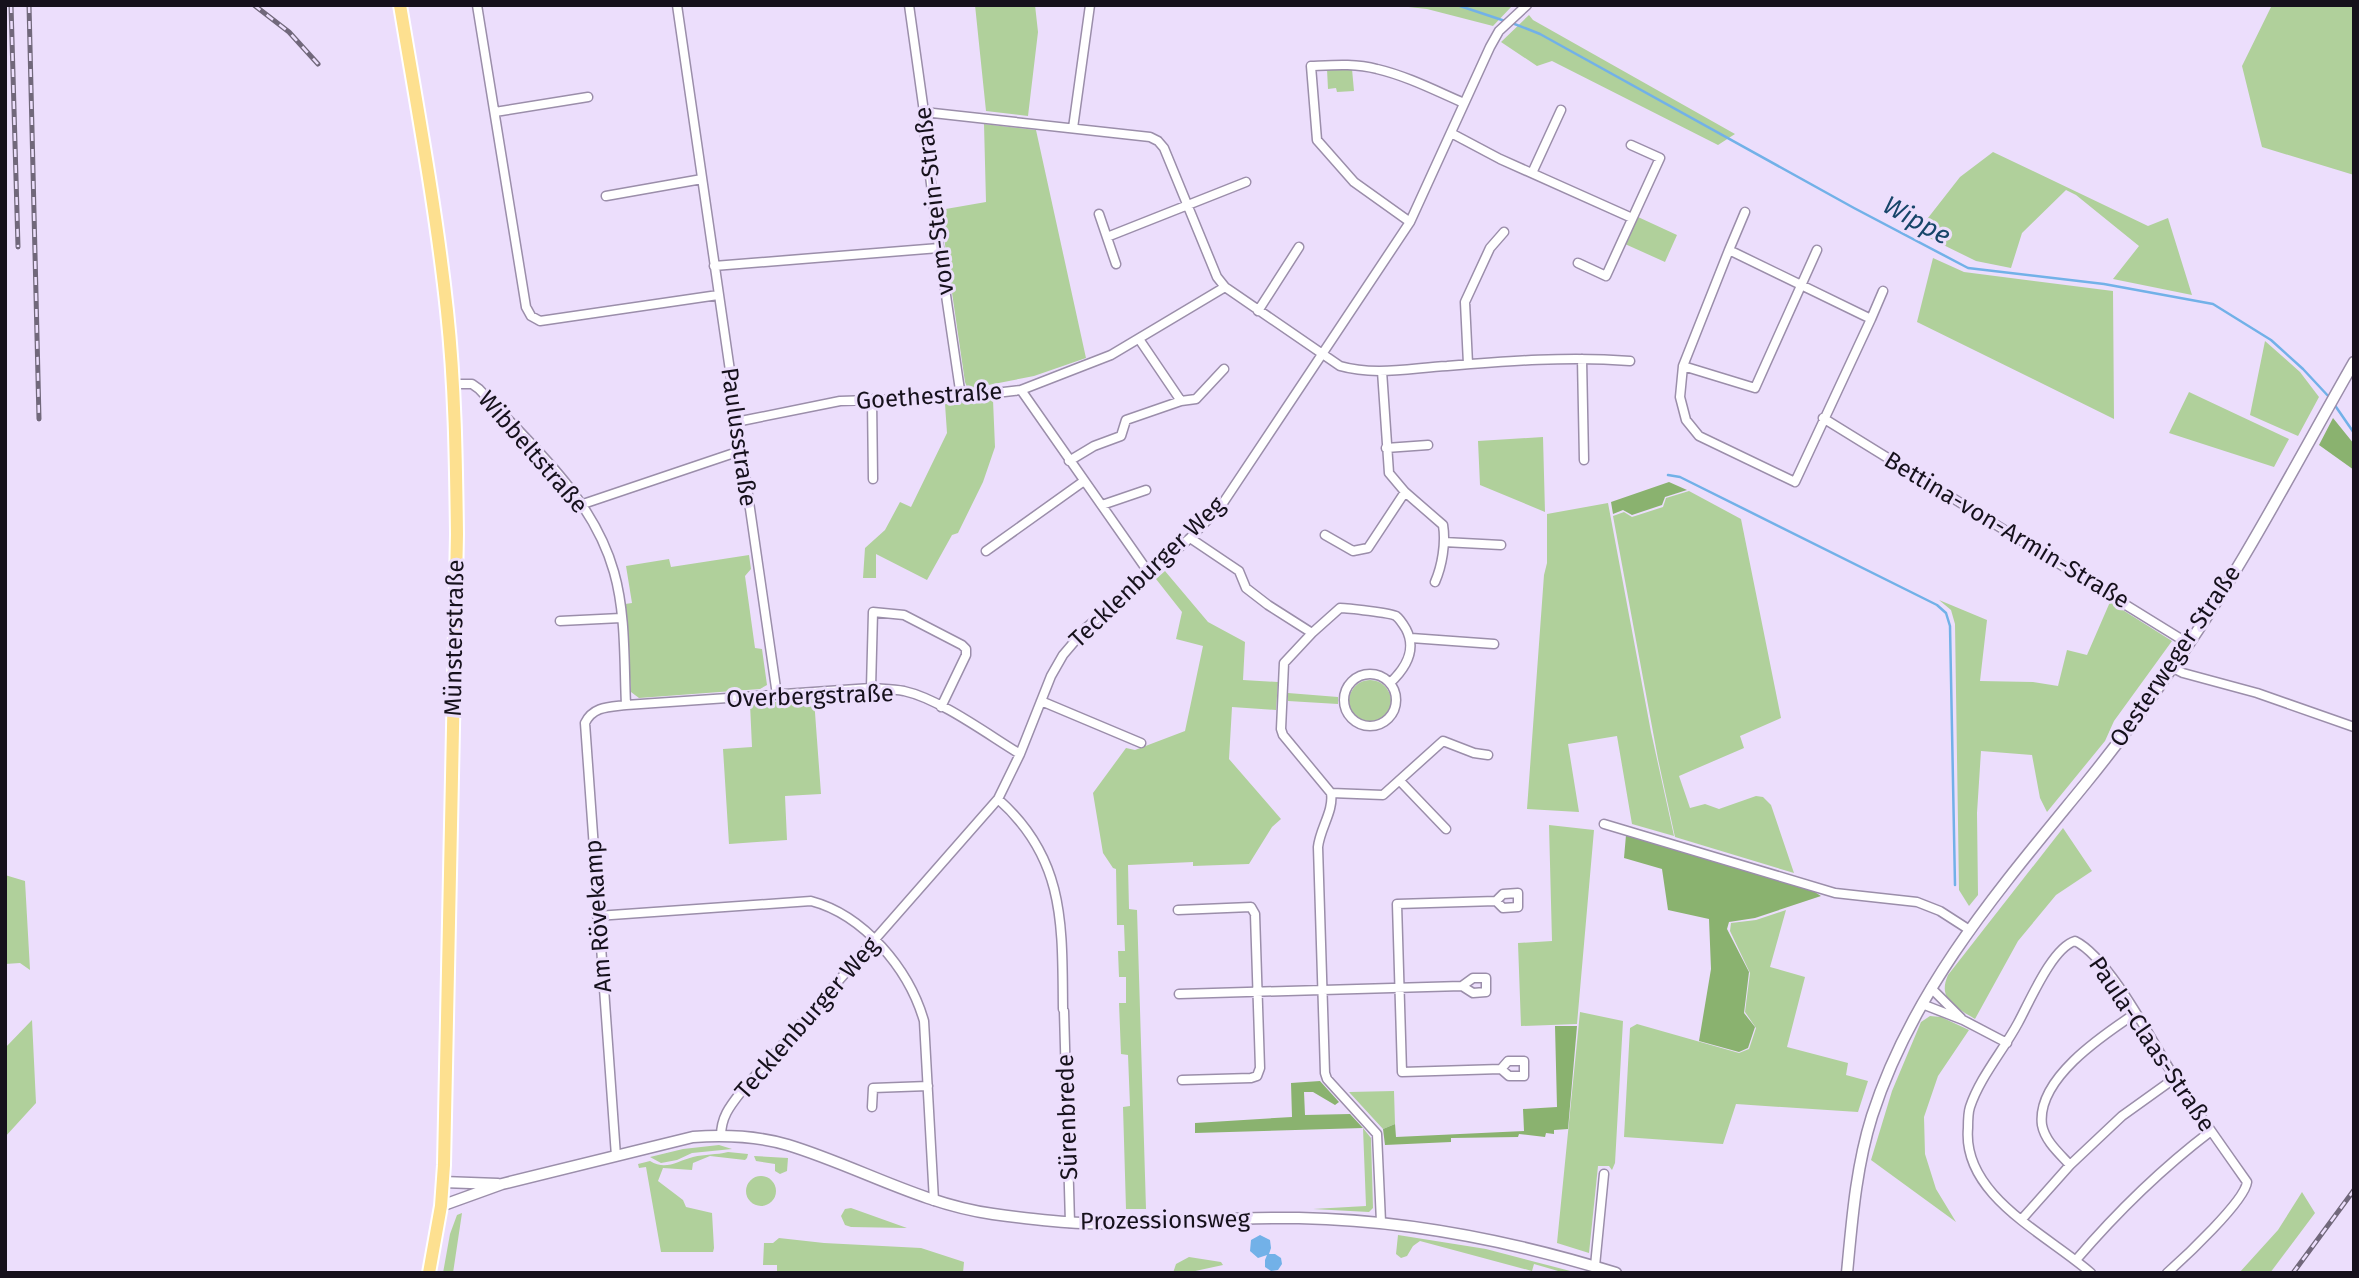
<svg xmlns="http://www.w3.org/2000/svg" width="2359" height="1278" font-family="'Fira Sans',sans-serif">
<style>
.green{fill:#b0d09b}
.forest{fill:#8ab26f}
.water{fill:#72b1e8}
.lines{fill:none;stroke-linecap:round;stroke-linejoin:round}
.stream{stroke:#72b1e8;stroke-width:2.5}
.minor-casing{stroke:#9b8eaa;stroke-width:11}
.tertiary-casing{stroke:#9b8eaa;stroke-width:13}
.primary-casing{stroke:#fff;stroke-width:16}
.minor{stroke:#fff;stroke-width:8}
.tertiary{stroke:#fff;stroke-width:10}
.primary{stroke:#fde090;stroke-width:12}
.rail-casing{stroke:#71687b;stroke-width:5}
.rail{stroke:#ecdefc;stroke-width:2.5;stroke-dasharray:8;stroke-linecap:butt}
.labels{text-anchor:middle;stroke-width:6;stroke-linejoin:round;paint-order:stroke}
.street-label{font-size:24px;fill:#16111c;stroke:#ecdefc}
.water-label{font-size:26px;font-style:italic;fill:#174569;stroke:#ecdefc}
</style>
<rect width="100%" height="100%" fill="#ecdefc"/>
<path class="green" d="M975 5H1035L1038 32 1028 116 986 111Z
M1390 5H1513L1493 26 1427 9Z
M2272 5H2354V175L2262 147 2242 66Z
M1529 15 1533 20 1735 134 1718 145 1552 61 1537 66 1501 42Z
M1327 69H1352L1354 91 1337 92 1336 88 1328 89Z
M984 124 1036 130 1086 358 1034 376 973 388 967 387 965 382 940 210 986 202Z
M1993 152 2148 226 2168 218 2192 295 2113 279 2139 246 2076 195 2066 190 2022 233 2011 268 1976 261 1917 232 1960 177Z
M1638 217 1677 235 1665 262 1625 244Z
M1933 258 1964 272 2113 291 2114 419 1917 322Z
M2265 341 2300 372 2319 397 2298 436 2250 415Z
M2189 392 2289 439 2274 467 2169 433Z
M993 400 995 447 983 482 958 533 952 535 927 580 876 554V578H863L865 548 885 530 900 502 911 507 947 433 945 404Z
M1543 437 1545 512 1480 485 1478 441Z
M1689 491 1741 519 1781 718 1740 736 1744 748 1679 776 1690 808 1705 804 1719 809 1756 796 1763 797 1771 805 1794 873 1675 837 1658 759 1613 516 1624 512 1632 517 1663 507 1666 498Z
M1608 503 1651 732 1674 836 1632 824 1617 736 1568 744 1579 812 1527 809 1544 575 1547 563V514Z
M749 555 751 569 745 576 755 648 762 649 767 685 760 689 639 698 631 692 625 604 632 603 626 566 669 559 671 567Z
M1165 571 1208 622 1245 642 1243 680 1278 682 1276 710 1232 707 1229 759 1281 819 1272 827 1249 864 1193 866V862L1128 865 1129 909 1137 910 1146 1209H1126L1123 1107 1130 1106 1128 1055 1121 1054 1119 1003H1126V977H1119L1118 951H1125L1124 925H1117L1116 869 1113 868 1103 853 1093 793 1126 748 1135 750 1185 731 1203 646 1176 639 1182 612 1156 579Z
M1939 600 1987 620 1980 681 2033 682 2058 686 2067 650 2087 655 2110 602 2172 641 2114 721 2105 741 2047 812 2040 798 2032 755 1981 751 1977 813 1978 895 1969 906 1959 890 1955 624 1951 610Z
M1349 701a21 21 0 1 1 42 0a21 21 0 1 1-42 0Z
M1288 693 1338 697V704L1288 701Z
M814 699 821 794 785 796 787 840 729 844 723 749 752 747 750 704Z
M1549 825 1594 830 1577 1024 1521 1026 1518 943 1552 941Z
M2063 828 2092 871 2056 895 2018 941 1975 1019C1956 1007 1937 1000 1948 975Z
M5 875 25 881 30 970 20 963 5 964Z
M1786 910 1770 967 1805 977 1787 1047 1848 1063 1846 1075 1868 1081 1858 1112 1736 1104 1723 1144 1624 1137 1630 1028 1637 1024 1739 1053 1749 1049 1756 1028 1745 1012 1750 973 1730 931 1731 923 1756 920Z
M1580 1012 1623 1021 1615 1163 1612 1170 1609 1166H1598L1589 1253 1557 1243Z
M1930 1016 1941 1017 1969 1030 1938 1076 1924 1117 1925 1154 1936 1189 1956 1222 1871 1160 1892 1091 1921 1022Z
M32 1020 36 1103 5 1137V1048Z
M1394 1091 1395 1124 1383 1129 1349 1092Z
M1363 1128 1371 1138 1373 1208 1369 1212 1313 1209 1366 1206Z
M719 1145 732 1149 692 1153 677 1160 661 1163 650 1157 683 1149Z
M728 1152 748 1154 747 1158 745 1160 710 1156 693 1163 692 1170 663 1168 658 1181 683 1200 686 1207 712 1213 714 1248 713 1252H661L646 1167 639 1168 638 1164 650 1161C666 1171 677 1161 693 1157 705 1154 716 1155 728 1152Z
M754 1156 788 1158 787 1171 780 1174 775 1171V1164L756 1161Z
M746 1191a15 15 0 1 1 30 0a15 15 0 1 1-30 0Z
M2302 1192 2315 1213 2270 1273H2239L2278 1230Z
M851 1208 907 1228 851 1227 845 1225 841 1216 845 1209Z
M462 1213 453 1273H443L450 1234 457 1215Z
M1398 1235 1486 1249 1578 1273H1565L1534 1264 1532 1271 1420 1241 1413 1246 1407 1256 1401 1258 1396 1254Z
M779 1238 824 1243 921 1248 964 1262 963 1273H777V1265H763L764 1243H773Z
M1189 1257 1221 1262 1223 1265 1186 1273H1173L1176 1264Z"/>
<path class="forest" d="M2333 418 2354 444V470L2319 445Z
M1669 482 1687 490 1665 497 1662 505 1632 515 1623 510 1613 514 1611 502Z
M1626 835 1810 889 1821 896 1755 918 1729 922 1727 929 1749 972 1744 1013 1755 1027 1748 1048 1739 1052 1699 1041 1711 969 1709 919 1668 910 1662 869 1624 858Z
M1555 1026H1577L1568 1129 1554 1130V1134L1546 1133 1545 1137 1519 1134 1518 1137 1451 1138V1142L1385 1145 1383 1129 1395 1124 1396 1137 1524 1131 1523 1109 1557 1107Z
M1320 1081 1339 1102 1335 1105 1313 1092H1304L1305 1115 1350 1114 1363 1128 1195 1133V1123L1292 1117 1291 1083Z"/>
<path class="water" d="M1260 1235 1270 1240 1271 1248 1269 1254H1275L1281 1258 1282 1264 1278 1270 1271 1271 1265 1267V1260L1267 1255 1258 1258 1250 1251 1251 1240Z"/>
<g class="lines">
<path class="stream" d="M1457 5 1505 21
M1512 23 1540 34 1854 208 1968 268 2104 284 2213 304 2271 340 2303 369 2330 398
M2334 404 2354 433
M1668 475 1680 477 1937 605 1946 613 1950 626 1955 885"/>
<defs>
<path id="minor" d="M477 5 526 307 531 316 540 321 718 295
M677 5 777 695
M909 5 924 112V128L939 248 961 397
M495 112 588 97
M924 112 1150 137 1158 141 1164 148 1217 277 1225 287 1340 366C1375 376 1411 368 1447 366 1508 361 1569 356 1630 361
M1073 128 1090 5
M1451 133 1500 159 1632 218
M1532 173 1561 110
M606 196 702 179
M1099 214 1116 264
M1410 222 1354 182 1317 140 1311 66C1333 65 1355 63 1377 69 1407 76 1436 91 1464 103
M1107 237 1246 182
M1729 250 1871 319 1795 482 1699 436 1686 420 1680 397 1683 366Z
M1729 250 1745 212
M1578 263 1606 276 1660 158 1631 145
M714 266 939 248
M1258 311 1299 247
M1871 319 1883 291
M1139 339 1181 401
M1582 359 1584 460
M1468 364 1465 302 1490 248 1504 232
M1683 366 1755 388 1817 250
M1382 371 1389 473 1405 492 1443 525C1446 543 1442 566 1435 582
M454 384H472L479 389C530 444 593 497 614 572 626 614 624 662 626 705
M1021 390 1149 573
M872 399 873 479
M1823 418 2189 644
M736 422 840 401 961 397 1021 390 1111 355 1225 287
M1386 448 1428 445
M1069 461 1094 446 1121 436 1126 420 1181 401 1196 399 1224 369
M583 504 740 451
M1102 505 1146 490
M1325 535 1353 551 1368 548 1405 492
M1190 538 1239 571 1246 588 1268 605 1312 633
M1444 542 1501 545
M986 551 1084 481
M560 621 621 618
M1411 638 1494 644
M2173 668 2183 673 2257 693 2354 727
M1344 700a26 26 0 1 1 52 0a26 26 0 1 1-52 0Z
M871 688 873 612 904 615 962 645 966 649V655L941 707
M1041 701 1141 743
M1400 781 1446 829
M1331 793C1334 811 1320 828 1318 847L1325 1073 1327 1079 1377 1134 1381 1222
M1331 793 1283 735 1281 729 1284 663 1312 633 1340 608C1347 608 1391 613 1396 616 1400 619 1403 624 1406 629 1417 650 1406 668 1390 683
M1331 793 1383 795 1443 741 1474 753 1488 755
M998 799C1066 859 1062 926 1063 1009
M1604 824 1835 893 1917 902 1940 911 1968 929
M1496 901 1503 908 1518 907V893L1503 894 1496 901 1397 904 1402 1072 1501 1069 1508 1061H1524V1076H1509L1501 1069
M1178 910 1251 907 1255 914 1260 1068 1257 1076 1251 1078 1182 1080
M597 916 811 901C864 915 909 969 924 1021L934 1201
M1931 988 1961 1018
M1179 994 1462 986 1473 978H1486V992L1473 993 1462 986
M1922 1004 1963 1020 2007 1043
M1064 1011 1070 1223
M872 1107 873 1088 928 1086
M721 1136C721 1117 730 1106 741 1092L998 799 1020 754 1051 676 1063 655 1086 628 1190 538 1221 506 1410 222 1490 47 1499 31 1527 5
M616 1156 585 723C593 706 610 707 626 705L871 688C882 689 893 689 904 691 940 699 987 734 1020 754
M2070 1165C2059 1153 2045 1141 2042 1125 2036 1079 2103 1035 2136 1013
M2022 1219 2070 1165 2122 1116 2175 1078
M2076 1260C2117 1212 2161 1169 2211 1131
M1595 1266 1604 1174
M2091 1273C2047 1234 1962 1196 1968 1128 1968 1121 1968 1113 1970 1107 1980 1077 2003 1051 2018 1023 2030 1001 2052 948 2075 941 2110 958 2154 1045 2176 1080 2199 1114 2223 1148 2247 1182 2245 1201 2184 1258 2167 1273"/>
<path id="tertiary" d="M443 1182 498 1184
M441 1206 502 1184 693 1137C723 1135 758 1136 788 1145 857 1166 921 1204 993 1214 1022 1218 1052 1222 1082 1223 1155 1225 1227 1217 1299 1218 1408 1220 1513 1241 1616 1273
M1847 1273C1852 1220 1856 1167 1872 1116 1914 986 2002 886 2086 783 2116 746 2145 707 2172 668 2241 571 2295 465 2354 362"/>
<path id="primary" d="M400 5C417 107 436 208 447 311 455 385 456 459 457 534L444 1165 441 1206 429 1273"/>
</defs>
<use href="#minor" class="minor-casing"/>
<use href="#tertiary" class="tertiary-casing"/>
<use href="#primary" class="primary-casing"/>
<use href="#minor" class="minor"/>
<use href="#tertiary" class="tertiary"/>
<use href="#primary" class="primary"/>
<defs>
<path id="rail" d="M11 5 18 247
M29 5 39 419
M254 5 289 32 318 64
M2293 1273 2354 1190"/>
</defs>
<use href="#rail" class="rail-casing"/>
<use href="#rail" class="rail"/>
</g>
<g class="labels">
<g class="street-label">
<text transform="translate(934 201) rotate(-97)" y="8">vom-Stein-Straße</text>
<text transform="translate(929 396) rotate(-4)" y="8">Goethestraße</text>
<text transform="translate(739 437) rotate(82)" y="8">Paulusstraße</text>
<text transform="translate(533 452) rotate(49)" y="8">Wibbeltstraße</text>
<text transform="translate(2007 530) rotate(31)" y="8">Bettina-von-Armin-Straße</text>
<text transform="translate(1147 572) rotate(-44)" y="8">Tecklenburger Weg</text>
<text transform="translate(454 638) rotate(-89)" y="8">Münsterstraße</text>
<text transform="translate(2175 656) rotate(-56)" y="8">Oesterweger Straße</text>
<text transform="translate(810 696) rotate(-2)" y="8">Overbergstraße</text>
<text transform="translate(598 916) rotate(-94)" y="8">Am Rövekamp</text>
<text transform="translate(807 1018) rotate(-49)" y="8">Tecklenburger Weg</text>
<text transform="translate(2152 1044) rotate(56)" y="8">Paula-Claas-Straße</text>
<text transform="translate(1067 1117) rotate(-92)" y="8">Sürenbrede</text>
<text transform="translate(1165 1220) rotate(-1)" y="8">Prozessionsweg</text>
</g>
<g class="water-label">
<text transform="translate(1917 220) rotate(29)" y="9">Wippe</text>
</g>
</g>
<rect width="2359" height="1278" fill="none" stroke="#16111c" stroke-width="14"/>
</svg>
